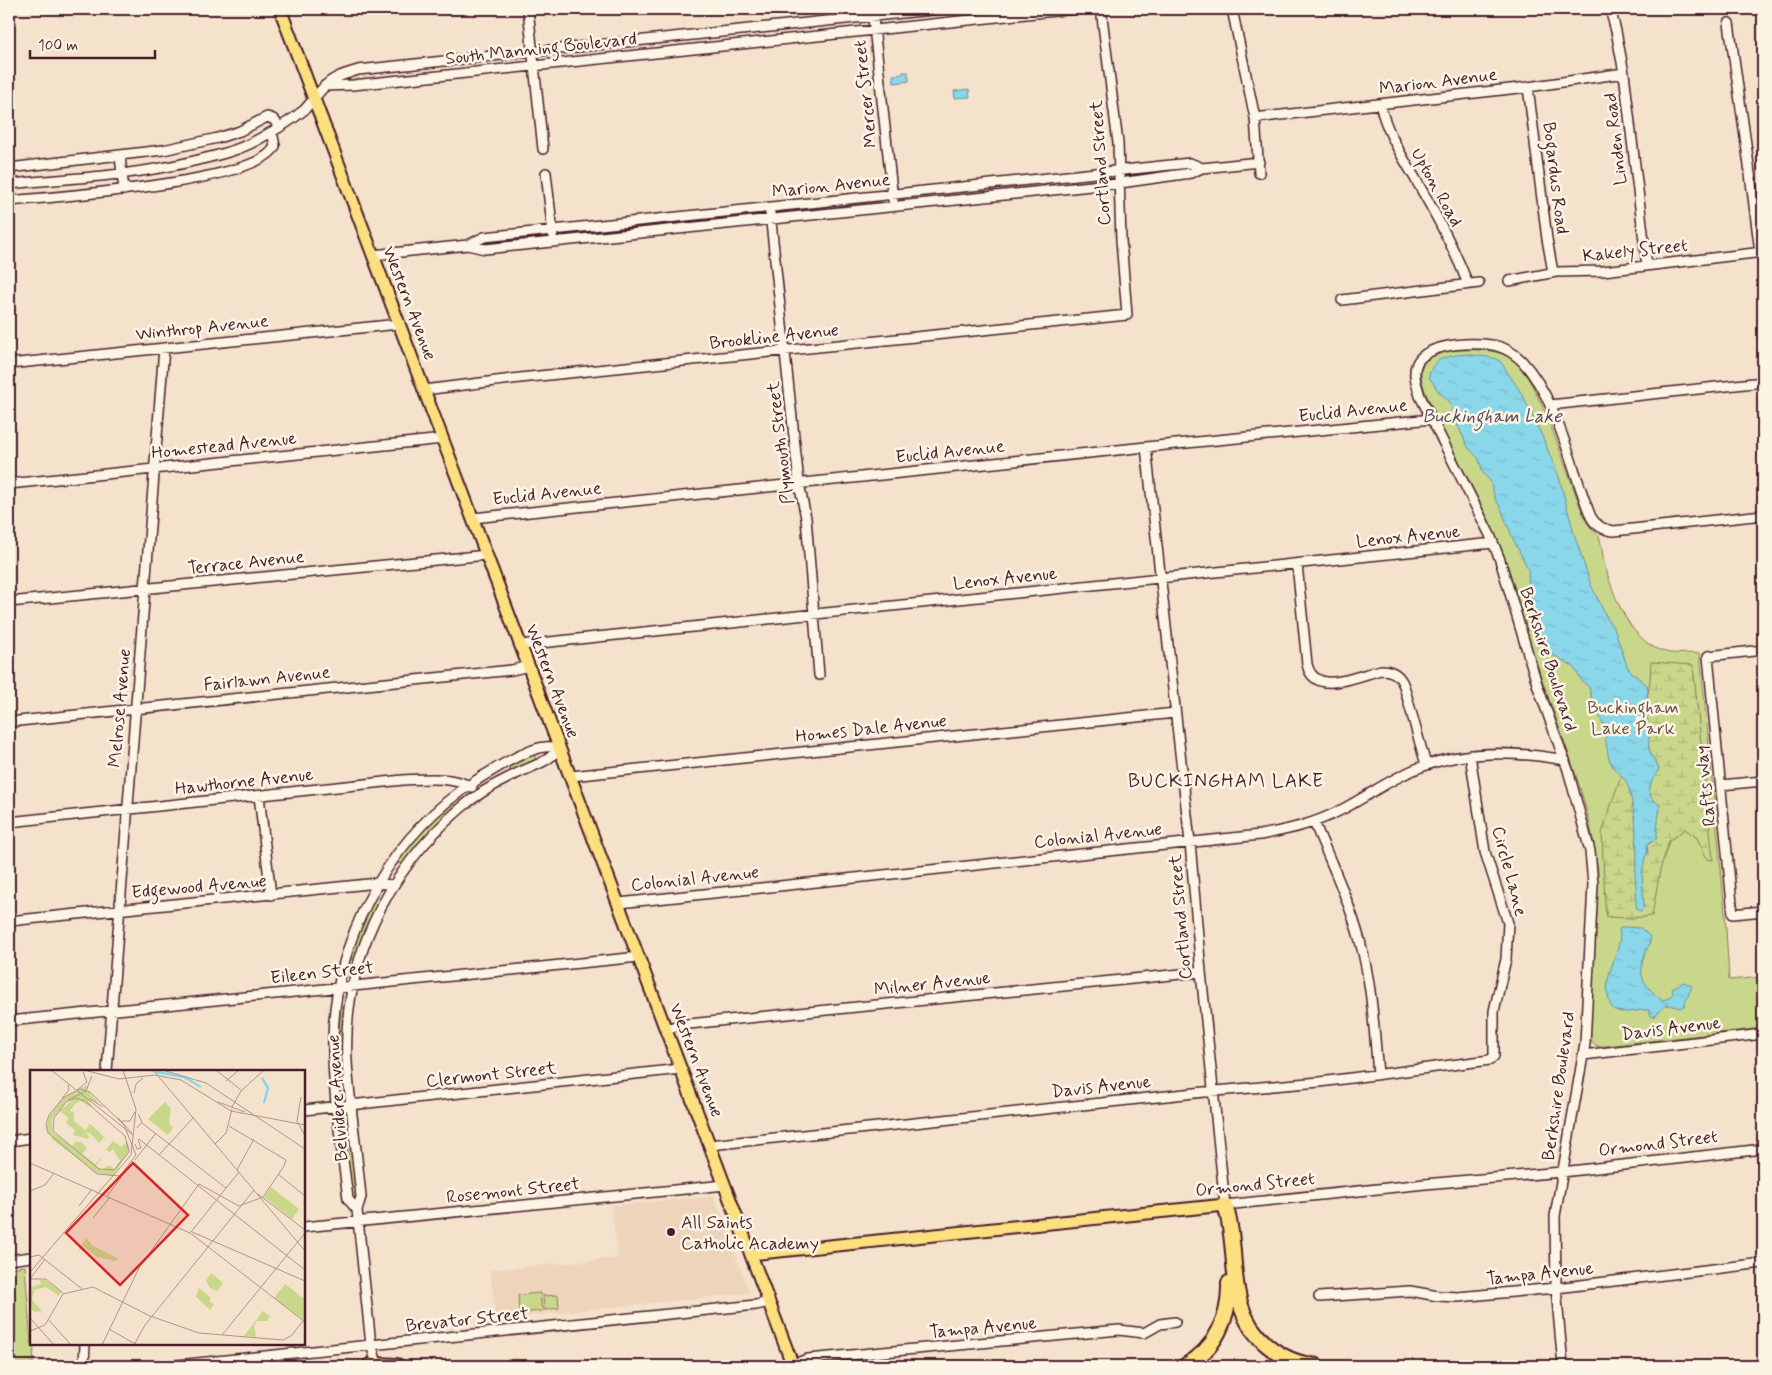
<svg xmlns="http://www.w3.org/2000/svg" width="1772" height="1375" font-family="Mynerve,sans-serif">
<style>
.built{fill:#eed4ba}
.green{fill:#c9d78a;stroke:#8a7b5a}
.wetland{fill:url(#wetland-marsh);stroke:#8a7b5a}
.water{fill:url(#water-ripples);stroke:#708d9e}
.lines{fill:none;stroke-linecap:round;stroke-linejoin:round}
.minor-casing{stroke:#4a1f2b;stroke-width:12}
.major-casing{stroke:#4a1f2b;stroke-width:15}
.highway-casing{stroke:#4a1f2b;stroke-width:18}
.minor{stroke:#fcf5e5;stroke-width:9}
.major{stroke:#fce080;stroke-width:11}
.highway{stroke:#fce080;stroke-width:14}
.poi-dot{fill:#4a1f2b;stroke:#fcf5e5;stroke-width:2}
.labels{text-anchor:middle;stroke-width:5;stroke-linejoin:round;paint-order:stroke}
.street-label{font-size:18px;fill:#4a1f2b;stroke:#fcf5e5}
.park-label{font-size:18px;fill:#6a4d43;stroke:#fcf5e5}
.poi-label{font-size:18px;fill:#4a1f2b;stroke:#fcf5e5;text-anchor:start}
.water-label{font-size:19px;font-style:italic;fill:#5a4d5b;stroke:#fcf5e5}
.neighbourhood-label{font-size:19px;letter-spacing:1px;fill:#4a1f2b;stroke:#fcf5e5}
.inset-river{fill:none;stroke:#8ad7ea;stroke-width:2.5}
.inset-road{fill:none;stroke:#b0948c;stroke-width:1}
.view{fill:#d62828;fill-opacity:0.15;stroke:#d62828;stroke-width:2.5}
.inset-edge{fill:none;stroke:#4a1f2b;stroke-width:2.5}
</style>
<defs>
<pattern id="wetland-marsh" width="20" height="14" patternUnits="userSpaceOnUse" patternTransform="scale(1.25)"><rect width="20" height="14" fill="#c9d78a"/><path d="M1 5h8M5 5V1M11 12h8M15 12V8" fill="none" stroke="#aeb877"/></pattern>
<pattern id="water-ripples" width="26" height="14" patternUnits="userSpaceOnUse" patternTransform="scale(1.25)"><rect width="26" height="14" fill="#8ad7ea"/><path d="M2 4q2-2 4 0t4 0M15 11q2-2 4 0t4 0" fill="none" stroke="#79b8c9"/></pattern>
</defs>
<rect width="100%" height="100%" fill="#f4e2cc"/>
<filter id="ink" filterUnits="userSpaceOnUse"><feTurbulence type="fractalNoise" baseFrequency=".02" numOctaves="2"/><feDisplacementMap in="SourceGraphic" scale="10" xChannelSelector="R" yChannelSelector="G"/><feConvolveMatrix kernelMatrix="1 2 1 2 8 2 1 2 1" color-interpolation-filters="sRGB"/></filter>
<g filter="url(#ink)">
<path class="built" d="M714 1196 749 1292 748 1293 496 1319 490 1270 618 1258 611 1206Z"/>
<path class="green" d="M1454 350C1471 350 1491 348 1507 356 1538 370 1568 478 1582 511 1584 517 1587 524 1591 528 1593 531 1597 533 1599 536 1602 544 1602 554 1604 562 1613 595 1631 647 1670 653 1679 654 1690 653 1700 653L1725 912 1729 980 1763 977V1028L1605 1046H1596L1590 1039 1598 873C1591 799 1558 730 1535 659 1522 621 1515 580 1499 543 1481 500 1456 459 1437 417 1431 404 1422 389 1421 374 1421 356 1439 352 1454 350Z
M533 755 535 756V760L513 771 509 769 510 766Z
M453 804 457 806 404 863 399 864 398 861C413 842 432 815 453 804Z
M373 903 378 905 354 966 351 967 349 963C355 943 361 920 373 903Z
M343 1007 346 1010 345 1084 343 1086 340 1084 338 1037 341 1008Z
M349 1129 359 1201H352L345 1132 346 1130Z
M25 1266 31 1344H34L33 1365 9 1366V1268Z
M540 1293 542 1311 519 1313 518 1295Z
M558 1295 559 1308 544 1310 543 1296Z"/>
<path class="wetland" d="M1651 662 1693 665 1713 860 1707 859 1697 838 1685 829 1669 841 1660 870 1652 916 1633 918 1607 917 1605 907 1602 833 1619 781 1631 764 1641 732 1650 682Z"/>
<path class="water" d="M903 72H908L909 81 894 83 893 75 903 74Z
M969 89 970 97 955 98 954 91Z
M1467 354 1494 358 1500 361 1522 394 1542 436 1559 477 1575 537 1591 585 1608 620 1615 630 1627 666 1631 672 1647 685 1648 692 1644 713 1648 720 1647 728 1650 733C1646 752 1652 754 1659 769 1653 778 1645 790 1653 800 1655 802 1658 803 1660 805L1657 829V838L1647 844 1648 854 1645 857 1642 873 1644 906 1641 911 1638 910 1636 905V889L1635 874 1637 854 1635 818 1630 792 1626 781 1613 767 1609 759 1602 721 1593 704 1589 687 1582 681 1573 666 1547 652 1540 642 1534 625 1529 603 1528 569 1513 539 1500 506 1496 501 1490 481 1483 473 1479 459 1468 447 1455 420 1450 402 1439 392 1429 377C1432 356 1450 356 1467 354Z
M1624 927 1641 928 1650 937V944C1644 951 1639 970 1643 979 1646 986 1656 996 1662 1000L1667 999 1673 994 1672 988 1684 982 1692 986 1684 1006 1680 1008 1670 1005 1664 1006 1654 1017 1651 1016 1649 1010C1639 1009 1625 1015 1615 1010 1611 1008 1610 1004 1609 1000 1601 972 1624 953 1619 929Z"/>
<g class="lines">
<defs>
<path id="minor" d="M528 9 543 149
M872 9 893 200
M1232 9 1255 118 1259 173
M1610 9 1616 31 1624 73 1647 266
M1729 23 1748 158 1760 252
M324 86 353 85 1074 9
M1528 87 1547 239 1553 272
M1380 104C1387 135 1405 160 1420 187 1438 218 1455 251 1468 284
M1255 118 1528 87 1624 73
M120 157 124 190
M9 168 163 150 218 138 240 131 267 117 273 119 280 127
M546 173 553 234
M9 184C72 178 136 176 198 160 219 155 240 150 259 139 274 131 291 121 304 110 311 103 317 94 324 87 333 77 345 74 358 70L941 9
M9 201C51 197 260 183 275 146L272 132
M770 213 799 483 806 518 819 675
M468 245 485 249 1120 183 1191 173 1202 168 1259 162
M373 255 468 245 484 237 553 230 1190 163 1202 168
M1509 281 1556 272 1603 271 1763 252
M1342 300 1479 283
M9 364 399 324
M424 390 520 378 1127 315 1121 240 1118 143 1101 9
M1550 405 1763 382
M1146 447 1190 842 1201 972 1225 1205 1425 1184 1562 1172 1763 1149
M9 484 443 439
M473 518 1146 447 1431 419
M1297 564 1307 664C1314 698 1359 675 1381 670 1393 670 1400 675 1404 686L1426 765
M9 602 487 555
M521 645 1493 543
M1763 650 1708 656 1733 914 1763 911
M9 722 512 670 529 666
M571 776 1175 713
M1721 785 1763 781
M259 796 271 895
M9 822 403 780C426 779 451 776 472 787
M1314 822C1330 861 1349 900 1360 941 1372 984 1374 1029 1378 1074
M619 903 1260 835C1287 830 1314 824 1339 811 1365 798 1388 780 1416 769 1463 749 1515 751 1565 760
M9 921 378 883 392 885
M9 1021 639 957
M666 1029 679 1025 1201 972
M1583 1055 1763 1034
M107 1071 164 348
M304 1110 681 1069
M9 1141 31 1138
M710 1145 1204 1092 1320 1082 1490 1060 1494 1056V1011L1506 959 1508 923 1485 852 1470 755
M357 1210 348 1199C342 1148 332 1092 333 1041 334 944 383 848 462 790 479 778 524 749 545 747 550 746 555 747 560 748
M304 1227 725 1185
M9 1260 31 1257
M1319 1297 1410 1291 1438 1296 1458 1297 1556 1288 1763 1263
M793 1364 808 1359 1119 1330 1144 1333 1160 1324 1175 1322
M84 1366 85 1344
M168 1366 756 1305 769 1302
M378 1366 371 1345 357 1210 361 1197C357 1152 350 1107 347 1062 342 962 386 872 461 808 476 795 493 785 512 776 522 770 540 765 549 758 553 755 557 751 560 748
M1563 1366 1556 1288 1555 1216 1585 1044 1593 884 1590 851 1568 770 1538 687 1500 560 1490 535 1420 396C1417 385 1412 374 1417 363 1427 342 1484 340 1503 348 1510 351 1516 355 1522 361 1558 400 1571 468 1591 517 1596 526 1603 530 1614 531L1763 515"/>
<path id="major" d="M280 9 793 1366
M751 1254 1225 1205"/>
<path id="highway" d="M1225 1205C1241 1254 1223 1308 1267 1345 1281 1357 1299 1364 1317 1366
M370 1366 377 1365 397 1366
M1185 1366C1216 1349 1230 1317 1229 1283"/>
</defs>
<use href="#minor" class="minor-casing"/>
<use href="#major" class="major-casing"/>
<use href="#highway" class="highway-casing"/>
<use href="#minor" class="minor"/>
<use href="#major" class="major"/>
<use href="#highway" class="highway"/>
</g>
</g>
<circle class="poi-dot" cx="671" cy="1232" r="5"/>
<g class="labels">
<g class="street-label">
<text transform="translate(541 48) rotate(-6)" y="6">South Manning Boulevard</text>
<text transform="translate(1438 81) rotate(-7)" y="6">Marion Avenue</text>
<text transform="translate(865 94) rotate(-96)" y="6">Mercer Street</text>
<text transform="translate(1615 139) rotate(-97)" y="6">Linden Road</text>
<text transform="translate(1100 163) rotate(-94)" y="6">Cortland Street</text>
<text transform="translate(1556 178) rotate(83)" y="6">Bogardus Road</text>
<text transform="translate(831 185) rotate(-6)" y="6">Marion Avenue</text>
<text transform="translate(1437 187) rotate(61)" y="6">Upton Road</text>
<text transform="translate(1635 250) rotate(-6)" y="6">Kakely Street</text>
<text transform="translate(410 303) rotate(69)" y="6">Western Avenue</text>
<text transform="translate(202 327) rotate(-6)" y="6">Winthrop Avenue</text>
<text transform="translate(774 336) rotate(-6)" y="6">Brookline Avenue</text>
<text transform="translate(1353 410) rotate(-6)" y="6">Euclid Avenue</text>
<text transform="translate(780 443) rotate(-97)" y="6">Plymouth Street</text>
<text transform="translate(224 445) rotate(-6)" y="6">Homestead Avenue</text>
<text transform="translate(950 451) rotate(-6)" y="6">Euclid Avenue</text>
<text transform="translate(547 493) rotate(-6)" y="6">Euclid Avenue</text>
<text transform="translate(1408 536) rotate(-6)" y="6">Lenox Avenue</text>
<text transform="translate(246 562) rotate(-6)" y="6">Terrace Avenue</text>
<text transform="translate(1005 578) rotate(-6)" y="6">Lenox Avenue</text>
<text transform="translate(1549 659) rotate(72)" y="6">Berkshire Boulevard</text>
<text transform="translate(267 678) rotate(-6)" y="6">Fairlawn Avenue</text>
<text transform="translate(553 681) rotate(69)" y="6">Western Avenue</text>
<text transform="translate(119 708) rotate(-85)" y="6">Melrose Avenue</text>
<text transform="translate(871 728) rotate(-6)" y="6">Homes Dale Avenue</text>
<text transform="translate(244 781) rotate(-6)" y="6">Hawthorne Avenue</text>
<text transform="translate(1705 786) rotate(-96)" y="6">Rafts Way</text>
<text transform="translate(1098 835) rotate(-6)" y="6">Colonial Avenue</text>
<text transform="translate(1510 871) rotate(75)" y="6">Circle Lane</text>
<text transform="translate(695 878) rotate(-6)" y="6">Colonial Avenue</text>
<text transform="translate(199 886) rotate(-5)" y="6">Edgewood Avenue</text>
<text transform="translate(1180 917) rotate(-95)" y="6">Cortland Street</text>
<text transform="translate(322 972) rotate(-6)" y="6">Eileen Street</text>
<text transform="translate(932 983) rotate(-6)" y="6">Milner Avenue</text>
<text transform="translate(1671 1028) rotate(-7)" y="6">Davis Avenue</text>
<text transform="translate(697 1060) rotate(69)" y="6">Western Avenue</text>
<text transform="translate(491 1074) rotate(-6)" y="6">Clermont Street</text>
<text transform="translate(1101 1086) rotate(-6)" y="6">Davis Avenue</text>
<text transform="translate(1558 1086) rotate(-82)" y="6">Berkshire Boulevard</text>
<text transform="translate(337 1098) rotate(-94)" y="6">Belvidere Avenue</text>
<text transform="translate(1658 1143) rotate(-7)" y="6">Ormond Street</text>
<text transform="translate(1255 1184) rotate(-6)" y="6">Ormond Street</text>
<text transform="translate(513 1190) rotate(-6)" y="6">Rosemont Street</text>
<text transform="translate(1540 1273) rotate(-6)" y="6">Tampa Avenue</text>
<text transform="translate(467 1319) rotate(-6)" y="6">Brevator Street</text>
<text transform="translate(983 1327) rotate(-5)" y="6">Tampa Avenue</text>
</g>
<g class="park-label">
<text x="1633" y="713">Buckingham<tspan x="1633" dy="21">Lake Park</tspan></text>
</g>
<g class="poi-label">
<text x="681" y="1228">All Saints<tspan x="681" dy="21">Catholic Academy</tspan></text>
</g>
<g class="water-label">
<text x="1492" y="422">Buckingham Lake</text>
</g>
<g class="neighbourhood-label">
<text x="1226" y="787">BUCKINGHAM LAKE</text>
</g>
</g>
<g transform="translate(30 1070)">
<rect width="275" height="275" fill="#f4e2cc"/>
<path d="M43 30 44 35 40 41 44 42V51L55 60 60 54 65 58 74 67 69 73 61 64 54 62 59 66 58 69 43 65 45 60 36 53 39 48 29 41ZM135 32 141 39 139 53 143 58 138 65 118 49ZM241 117 269 139 262 149 234 127ZM56 168 63 176 89 189 85 191 67 187 53 176 45 186ZM181 203 193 213 187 221 180 218 176 211ZM255 214 273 228 275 225V251L244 228ZM169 218 181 228 179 231 184 235 180 240 166 227ZM233 241 240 246 237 251H227L224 255 226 267 214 266Z" fill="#c9d78a"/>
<path d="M57 15V20L69 33 58 30 63 38 50 31 44 35 43 30H38L22 49V62L42 76 47 70 46 72H51L57 78 52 84 65 94 73 86 66 96 72 100 79 95 84 99 90 91 83 79 80 82 76 80 83 71 91 77 97 71 100 79 83 106 67 103 23 70 16 58 19 46 32 28ZM9 210H15L31 221 29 226 16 217 4 220 2 230 12 241 5 242 0 238V217L12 214Z" fill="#c9d78a"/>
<path class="inset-river" d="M126 2 154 7 171 17M232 8 238 18 234 33"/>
<path class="inset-road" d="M21 0 103 65M54 0 89 9 125 5 151 10 201 41 275 55M123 0 275 181M132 0 176 13 275 79M186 0 211 20M196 11 209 0M50 19 60 22 94 55 106 85 90 106 67 104 18 63 16 54 19 45 34 27ZM47 20 57 12 53 2M104 23 106 14 113 8M271 27 267 51 275 66M32 28 39 20 38 15M46 28 55 31 95 66 99 82 84 100 69 99 23 61 24 48 36 32ZM60 29 73 37M38 30 56 21 62 6M188 32 215 42M202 37 211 21 234 0M88 48 102 63M92 51H100L105 42M112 53 196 118M107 58 112 52 108 44M109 69 275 200M105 74 107 79 111 78 108 69M185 74 196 63 202 39M129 85 163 48M105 90 126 63M0 93 160 163M207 100 224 69M248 104 275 126M0 121 15 115 24 103M228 124 275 160M77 126 91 108M49 136 62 119M63 148 80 127M159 162 275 252M161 162 209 102M162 162 275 211M0 187 9 185 52 219M15 189 0 209H16L33 223M0 202 101 85 106 39 93 0M0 248 24 275M18 249 41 275M79 259 107 275M0 261 15 255 33 224 63 217 120 246 169 263 253 270 261 266 273 251M192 265 275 163M72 275 109 198 169 114 209 136 233 127 254 96 256 90 199 56M104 275 115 255 224 120"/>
<path class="view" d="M103 93 158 145 90 215 36 163Z"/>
<rect width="275" height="275" class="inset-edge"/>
</g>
<rect width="1772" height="1375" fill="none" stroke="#fcf5e5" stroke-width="30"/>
<rect x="15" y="15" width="1742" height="1345" fill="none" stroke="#4a1f2b" stroke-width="2" filter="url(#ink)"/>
<path d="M30 50v8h125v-8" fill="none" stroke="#4a1f2b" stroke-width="2.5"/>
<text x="38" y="50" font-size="15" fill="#4a1f2b" stroke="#fcf5e5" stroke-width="4" paint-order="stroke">100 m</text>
</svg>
